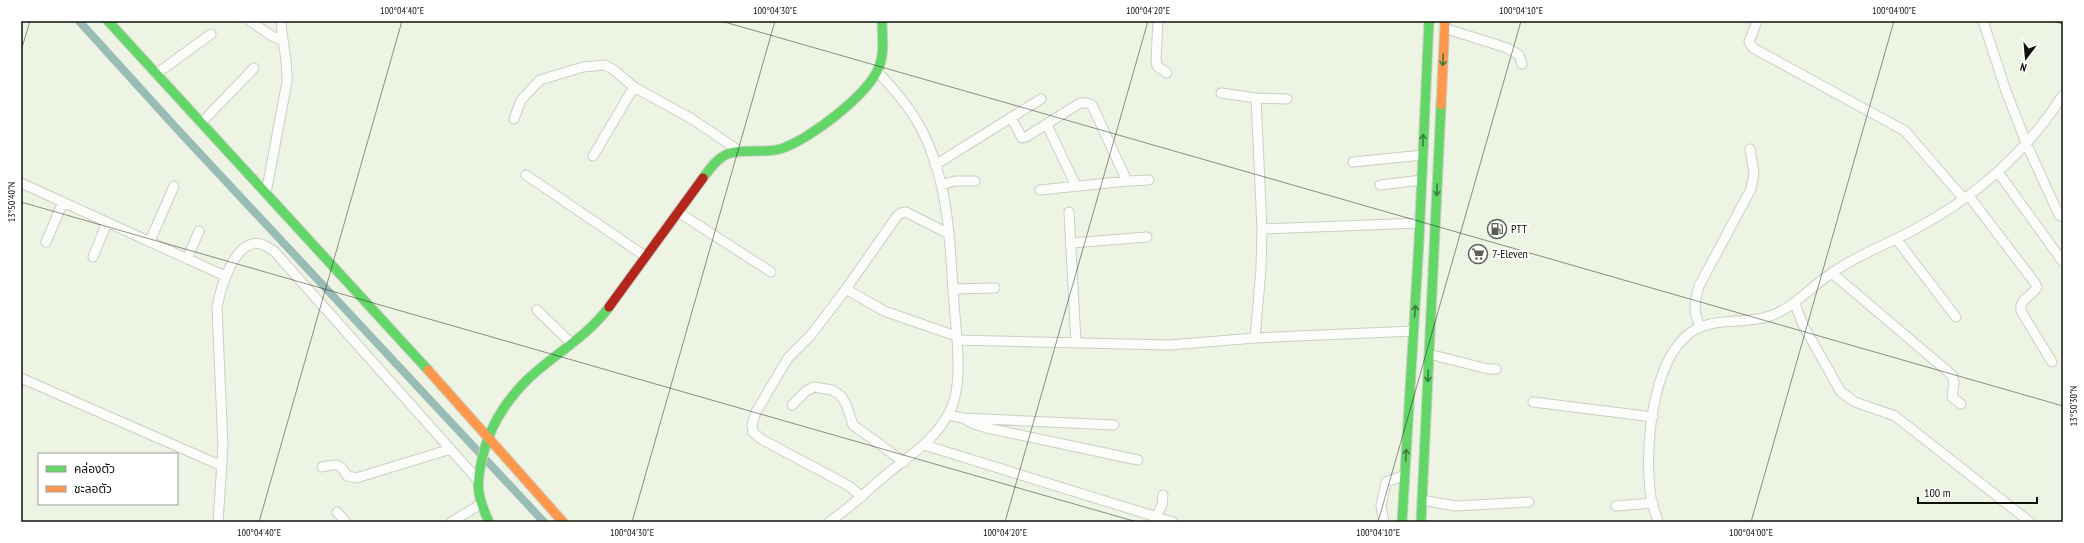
<svg xmlns="http://www.w3.org/2000/svg" width="2084" height="543" font-family="'PT Sans Narrow','Noto Sans Thai',sans-serif">
<style>
.lines{fill:none;stroke-linecap:round;stroke-linejoin:round}
.canal{stroke:#9abcb6;stroke-width:8}
.street-casing{stroke:#cad0c3;stroke-width:11}
.fast-casing{stroke:#cad0c3;stroke-width:11}
.slow-casing{stroke:#cad0c3;stroke-width:11}
.jam-casing{stroke:#cad0c3;stroke-width:11}
.street{stroke:#fcfdfb;stroke-width:9}
.fast{stroke:#63d668;stroke-width:9}
.slow{stroke:#ff974d;stroke-width:9}
.jam{stroke:#b3261e;stroke-width:9}
.oneway{stroke:#3c7d3d}
.ticks{fill:none;stroke:#0d1108;stroke-width:1;stroke-opacity:0.45}
.labels{text-anchor:middle;stroke-width:4;stroke-linejoin:round;paint-order:stroke}
.poi-label{font-size:12px;fill:#0d1108;stroke:#fff;text-anchor:start}
.neatline{fill:none;stroke:#0d1108;stroke-width:1.5}
.ticks-label{font-size:10px;text-anchor:middle;fill:#0d1108}
</style>
<rect width="100%" height="100%" fill="#edf4e4"/>
<g class="lines">
<path class="canal" d="M79 21 178 130 544 522"/>
<defs>
<path id="street" d="M250 21 272 36 282 40
M1158 21 1156 60 1157 66 1167 73
M1757 21 1749 42 1753 48 1905 131 1964 199
M1983 21 2006 91 2027 145 2059 215 2063 217
M1444 28 1507 48 1519 55 1522 64
M156 74 211 34
M1221 93 1256 98 1287 99
M1011 117 1022 138 1026 137 1080 103H1087L1092 105 1127 181 1040 190
M514 119 521 100 540 80 583 67 605 65 614 70 634 87 692 119 741 152
M201 123 254 68
M1047 125 1076 186
M593 156 634 87
M1353 162 1423 155
M935 165 1041 99
M1998 172 2063 262
M526 175 645 256
M1127 181 1149 180
M21 183 225 276
M941 185 955 181H975
M1380 185 1422 180
M266 193 287 82C288 61 282 42 281 21
M1969 196 2035 283 2037 287C2032 297 2019 298 2021 311L2052 362
M678 212 771 272
M1069 212 1076 343
M1262 229 1420 223
M1897 240 1956 317
M150 241 174 186
M46 242 63 202
M1071 243 1147 237
M93 257 107 222
M187 259 199 231
M1832 273 1952 375 1954 383 1952 397 1961 404
M846 289 884 311 956 336
M953 289 995 288
M1795 304 1803 325 1841 392 1855 402 1895 416 2030 522
M537 310 572 344
M1701 327C1692 313 1695 301 1699 286L1751 189 1754 173 1750 149
M1255 338 1261 269 1262 229 1256 98
M957 340 1169 345 1255 338 1413 331
M1429 354 1488 369H1496
M21 378 222 466
M1533 402 1653 417
M792 405 806 391 814 387 832 390 841 396 846 404 853 425 904 462
M948 415 963 418 1114 425
M963 418 974 424 987 428 1138 460
M924 445 1173 522
M322 467C336 464 340 462 347 476L356 478 451 449
M862 497 849 486 761 439 753 432 752 425 756 412 788 358 811 335 846 289 897 216 901 213 906 212 949 234
M1422 500 1455 506 1529 502
M1616 506 1653 503
M337 512 346 522
M1156 517 1162 505 1163 495
M218 522 223 447 217 308C220 290 234 238 261 244 265 245 270 249 274 251L477 479
M451 522 481 504
M829 522C850 508 868 490 887 474 911 455 936 439 950 411 964 384 956 332 954 303 950 252 950 199 931 151 920 119 900 96 878 72
M1384 522 1381 506 1386 482 1405 475
M1658 522C1656 514 1652 505 1651 497 1644 452 1651 362 1690 333 1712 316 1745 325 1770 316 1795 307 1810 287 1832 273 1858 254 1891 243 1919 227 1978 195 2027 151 2063 95"/>
<path id="fast" d="M108 21 428 370
M703 178C722 152 726 151 759 151 766 151 773 151 780 149 808 141 869 94 879 67 885 52 882 36 882 21
M489 522C476 494 476 484 483 455 490 425 506 401 527 380 554 354 587 337 609 307
M1402 522 1419 241 1429 21
M1421 522 1441 105"/>
<path id="slow" d="M1441 105 1445 21
M428 370 563 522"/>
<path id="jam" d="M609 307 703 178"/>
</defs>
<use href="#street" class="street-casing"/>
<use href="#fast" class="fast-casing"/>
<use href="#slow" class="slow-casing"/>
<use href="#jam" class="jam-casing"/>
<use href="#street" class="street"/>
<use href="#fast" class="fast"/>
<use href="#slow" class="slow"/>
<use href="#jam" class="jam"/>
</g>
<defs><path id="oneway-shaft" d="M-6 0H5M1.5-3L5.5 0L1.5 3" fill="none" stroke-width="1.6" stroke-linecap="round" stroke-linejoin="round"/></defs>
<g class="oneway">
<use href="#oneway-shaft" transform="translate(1443 60) rotate(93)"/>
<use href="#oneway-shaft" transform="translate(1423 140) rotate(-88)"/>
<use href="#oneway-shaft" transform="translate(1437 190) rotate(92)"/>
<use href="#oneway-shaft" transform="translate(1415 311) rotate(-86)"/>
<use href="#oneway-shaft" transform="translate(1428 376) rotate(93)"/>
<use href="#oneway-shaft" transform="translate(1406 455) rotate(-87)"/>
</g>
<path class="ticks" d="M721 21 2063 406M2052 21 2063 24M21 51 30 21M21 202 1137 522M259 522 402 21M632 522 775 21M1005 522 1148 21M1378 522 1521 21M1751 522 1894 21"/>
<defs>
<symbol id="fuel-ring" viewBox="-11 -11 22 22"><circle r="9.5" fill="#fff" stroke="#5b6055" stroke-width="1.5"/><path d="M-5.5-6h7V0h2V4h1.3V-2.5L3-4.5l.8-.8L6-3V5H2.5V1h-1V6h-7ZM-4.2-4.7v3.2H.2V-4.7Z" fill="#5b6055"/></symbol>
<symbol id="supermarket-ring" viewBox="-11 -11 22 22"><circle r="9.5" fill="#fff" stroke="#5b6055" stroke-width="1.5"/><path d="M-6-5.5h2.5l.6 2H6L4.5 2H-2.5L-4.4-4H-6ZM-1.5 3.2a1.3 1.3 0 1 0 .1 0ZM3 3.2a1.3 1.3 0 1 0 .1 0Z" fill="#5b6055"/></symbol>
</defs>
<g fill-rule="evenodd">
<use href="#fuel-ring" x="1486" y="218" width="22" height="22"/>
<use href="#supermarket-ring" x="1467" y="243" width="22" height="22"/>
</g>
<g class="labels">
<g class="poi-label">
<text x="1511" y="233">PTT</text>
<text x="1492" y="258">7-Eleven</text>
</g>
</g>
<rect width="2084" height="543" fill="none" stroke="#ffffff" stroke-width="44"/>
<rect x="38" y="453" width="140" height="52" fill="#ffffff" stroke="#9ea09c"/>
<rect x="46" y="466" width="20" height="6" fill="#63d668" stroke="#9ea09c"/>
<text x="74" y="473" font-size="12" fill="#0d1108">คล่องตัว</text>
<rect x="46" y="486" width="20" height="6" fill="#ff974d" stroke="#9ea09c"/>
<text x="74" y="493" font-size="12" fill="#0d1108">ชะลอตัว</text>
<g transform="translate(2026 58) rotate(196)" stroke="#ffffff" stroke-width="3" paint-order="stroke">
<path d="M0-3L7 15L0 10L-7 15Z" fill="#0d1108"/>
<text y="-6" font-size="11" font-weight="bold" text-anchor="middle" fill="#0d1108">N</text>
</g>
<path d="M1918 497v6h119v-6" fill="none" stroke="#0d1108" stroke-width="2"/>
<text x="1924" y="497" font-size="12" fill="#0d1108" stroke="#ffffff" stroke-width="3" paint-order="stroke">100 m</text>
<rect x="22" y="22" width="2040" height="499" class="neatline"/>
<g class="ticks-label">
<text x="402" y="14">100°04'40"E</text>
<text x="775" y="14">100°04'30"E</text>
<text x="1148" y="14">100°04'20"E</text>
<text x="1521" y="14">100°04'10"E</text>
<text x="1894" y="14">100°04'00"E</text>
<text transform="translate(11 202) rotate(-90)" y="4">13°50'40"N</text>
<text transform="translate(2073 406) rotate(-90)" y="4">13°50'30"N</text>
<text x="259" y="536">100°04'40"E</text>
<text x="632" y="536">100°04'30"E</text>
<text x="1005" y="536">100°04'20"E</text>
<text x="1378" y="536">100°04'10"E</text>
<text x="1751" y="536">100°04'00"E</text>
</g>
</svg>
